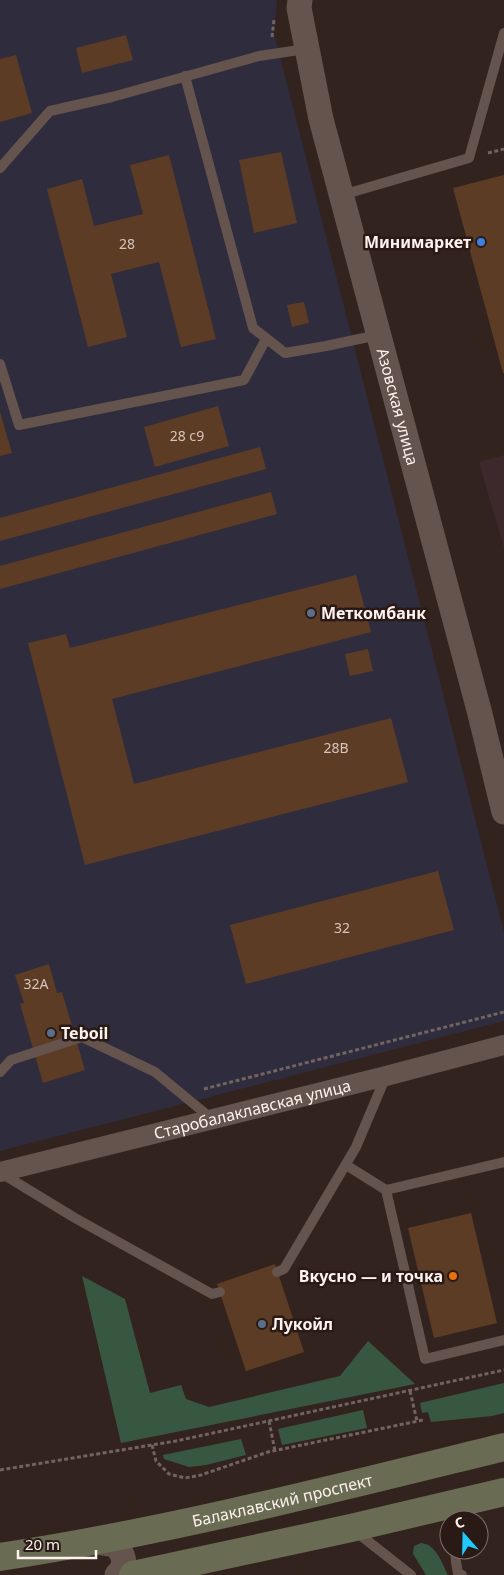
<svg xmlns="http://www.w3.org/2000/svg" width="504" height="1575" font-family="'Noto Sans',sans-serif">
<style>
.industrial{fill:#2f2c3d}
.education{fill:#3d292c}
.green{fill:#385740}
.building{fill:#5d3c25}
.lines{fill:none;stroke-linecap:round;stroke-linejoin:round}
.path{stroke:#72635f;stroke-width:3;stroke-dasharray:4 2.5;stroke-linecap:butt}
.service{stroke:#65534d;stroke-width:10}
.minor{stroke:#65534d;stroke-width:20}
.tertiary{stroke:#65534d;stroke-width:25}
.secondary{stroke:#696b52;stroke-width:28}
.shop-dot{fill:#3f7fe0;stroke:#291a15;stroke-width:2}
.service-dot{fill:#5c6f8a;stroke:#291a15;stroke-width:2}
.food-dot{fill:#e8710a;stroke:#291a15;stroke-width:2}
.labels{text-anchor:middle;stroke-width:5;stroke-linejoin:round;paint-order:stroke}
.number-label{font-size:14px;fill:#d5c4bc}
.poi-label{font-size:16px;font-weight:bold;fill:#fdf2ee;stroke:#291a15;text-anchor:start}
.street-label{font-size:16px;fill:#fdf2ee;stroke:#291a15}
</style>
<rect width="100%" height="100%" fill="#33231e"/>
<path class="industrial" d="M0 0H277L274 33 504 932V1021L0 1151Z"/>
<path class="education" d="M504 455V548L479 462Z"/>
<path class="green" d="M82 1276 125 1299 150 1393 181 1385 186 1399 209 1407 340 1376 368 1341 415 1384 121 1443Z
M504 1383V1413L492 1416 431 1422 428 1412 422 1413 420 1403Z
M363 1410 367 1428 282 1445 278 1429Z
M241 1439 246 1455 206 1465 189 1467 164 1459 163 1455Z
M421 1543C436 1544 442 1563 448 1575H426L413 1554 414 1546Z"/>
<path class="building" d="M126 35 133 60 82 73 76 48Z
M16 55 32 113 0 122V59Z
M281 152 297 223 254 233 239 160Z
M169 155 216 339 181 347 159 262 111 274 127 337 88 347 47 189 82 179 94 226 143 214 130 165Z
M504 175V373H503L453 188Z
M304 302 309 323 292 327 287 305Z
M218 406 229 446 155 467 144 427Z
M0 412 12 453 0 456Z
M260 447 266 469 0 541V518Z
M271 492 277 514 0 589V566Z
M356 575 371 632 112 699 134 784 391 718 408 782 85 865 28 643 66 634 70 648Z
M368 649 373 671 350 676 345 654Z
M438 871 454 930 246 984 230 925Z
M49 964 57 993 62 992 85 1070 43 1083 20 1004 24 1003 15 975Z
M471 1213 497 1323 434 1338 408 1228Z
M275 1264 304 1352 246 1371 217 1284Z"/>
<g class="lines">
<path class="path" d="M272 37 274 20
M488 153 504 149
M204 1089 504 1012
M410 1391 417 1421
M269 1421 275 1451
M152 1445 156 1461 169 1474 185 1478 201 1475 268 1452 423 1420
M0 1470 176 1441 504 1370"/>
<path class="service" d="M185 76 253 328 285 353 326 346 378 335
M0 168 50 111 112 97 259 56 306 49
M342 195 469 158 504 33
M0 364 19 425 244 380 266 339
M0 1072 11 1060 82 1037 155 1072 212 1119
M346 1165 386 1190 504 1162
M1 1173 75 1218 212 1294 220 1292
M386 1190 425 1359 504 1340
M277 1272 284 1269 356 1147 386 1076
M355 1531 411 1575
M455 1550 456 1562 458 1573 462 1575"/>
<path class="minor" id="s1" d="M0 1172 386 1076 504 1045"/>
<g class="tertiary">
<path id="s2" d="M300 0 299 8 321 119 479 710 504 812"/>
<path d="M95 1542 115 1545C124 1554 128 1565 117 1575"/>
</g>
<g class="secondary">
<path id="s3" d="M0 1557C170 1531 337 1488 504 1447"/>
<path d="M133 1575 351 1528 504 1492"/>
</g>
</g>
<circle class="shop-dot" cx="481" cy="242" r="5"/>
<g class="service-dot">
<circle cx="311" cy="613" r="5"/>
<circle cx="51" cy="1033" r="5"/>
<circle cx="262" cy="1324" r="5"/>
</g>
<circle class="food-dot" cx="453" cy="1276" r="5"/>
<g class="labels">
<g class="number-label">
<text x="127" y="249">28</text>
<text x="187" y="441">28 с9</text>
<text x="336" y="753">28В</text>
<text x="342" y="933">32</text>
<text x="36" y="989">32А</text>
</g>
<g class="poi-label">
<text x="471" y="248" text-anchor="end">Минимаркет</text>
<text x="321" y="619">Меткомбанк</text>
<text x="61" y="1039">Teboil</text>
<text x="443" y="1282" text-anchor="end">Вкусно — и точка</text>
<text x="272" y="1330">Лукойл</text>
</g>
<g class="street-label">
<text dy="6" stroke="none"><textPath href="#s2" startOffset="419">Азовская улица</textPath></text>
<text dy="6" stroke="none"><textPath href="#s1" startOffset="260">Старобалаклавская улица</textPath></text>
<text dy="6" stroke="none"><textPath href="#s3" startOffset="288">Балаклавский проспект</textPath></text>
</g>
</g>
<g transform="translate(464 1535) rotate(340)"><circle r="24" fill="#291a15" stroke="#7e706c"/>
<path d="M0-4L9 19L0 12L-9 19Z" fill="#1fc9fd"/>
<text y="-8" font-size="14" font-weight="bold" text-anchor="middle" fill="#fdf2ee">С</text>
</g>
<path d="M18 1550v8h78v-8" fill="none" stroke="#fdf2ee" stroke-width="2.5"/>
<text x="25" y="1550" font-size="15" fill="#fdf2ee" stroke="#291a15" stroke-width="4" paint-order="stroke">20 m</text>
</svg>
